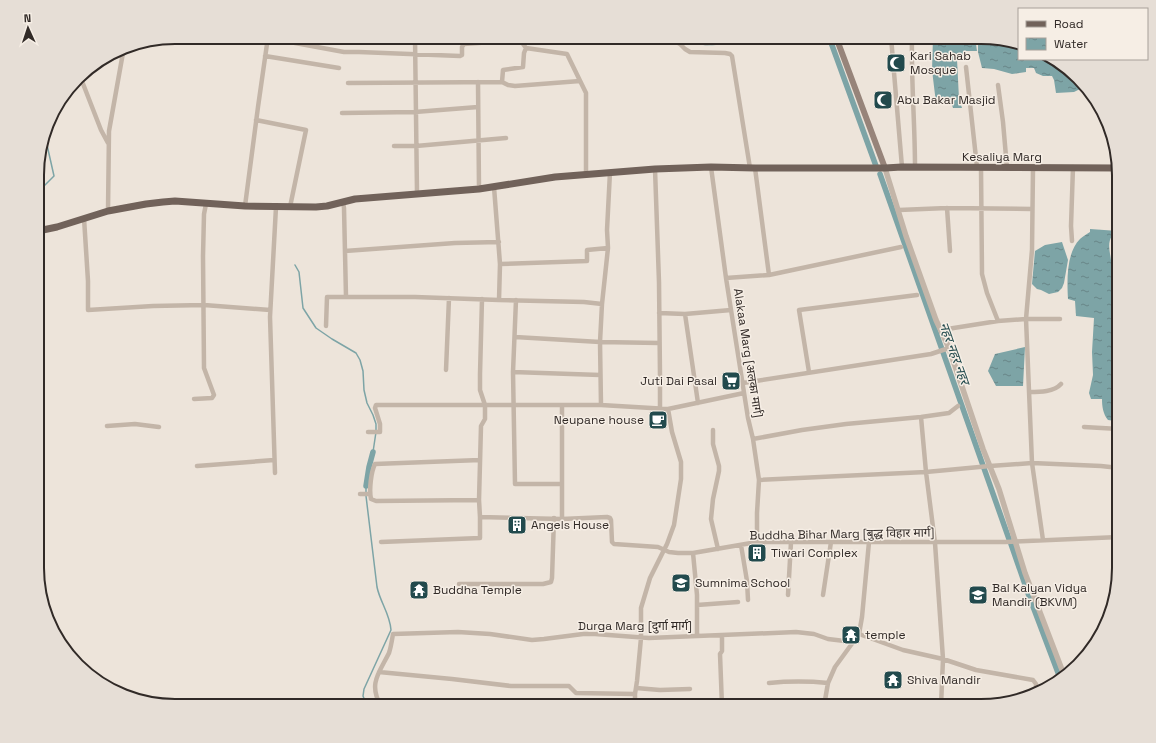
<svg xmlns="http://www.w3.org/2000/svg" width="1156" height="743" font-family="'Space Grotesk','Noto Sans Devanagari',sans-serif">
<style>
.water{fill:url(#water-ripples)}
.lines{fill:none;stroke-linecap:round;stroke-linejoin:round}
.stream{stroke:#7da4a6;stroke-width:1.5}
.canal{stroke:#7da4a6;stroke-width:5.5}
.minor{stroke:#c3b5a8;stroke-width:4.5}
.tertiary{stroke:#c3b5a8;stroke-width:5.5}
.secondary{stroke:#97847a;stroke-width:6}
.primary{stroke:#71625a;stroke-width:7}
.labels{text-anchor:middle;stroke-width:3;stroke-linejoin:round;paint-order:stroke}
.poi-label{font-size:12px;fill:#312a27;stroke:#f6eee5;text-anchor:start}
.street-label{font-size:12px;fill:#312a27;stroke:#f6eee5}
.water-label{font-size:13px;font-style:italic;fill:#224a4d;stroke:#f6eee5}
.rim{fill:none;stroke:#312a27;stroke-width:2}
</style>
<defs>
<pattern id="water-ripples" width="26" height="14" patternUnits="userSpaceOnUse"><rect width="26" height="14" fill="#7da4a6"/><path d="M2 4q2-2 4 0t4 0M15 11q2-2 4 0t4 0" fill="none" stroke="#678687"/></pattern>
</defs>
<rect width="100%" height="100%" fill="#ede4da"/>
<path class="water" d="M677 37H722V40H717L716 45C702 46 689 44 677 37Z
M933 37H975L977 51H964L962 59H957L959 99 962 108H953L951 102 936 103 932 70Z
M978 37 1019 43V59H1055L1057 60 1079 84 1080 89 1074 92 1056 93 1054 80 1052 76H1043L1036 73 1034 68H1026V72L1012 74 994 69 982 68 978 52Z
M1090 229 1118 231 1116 235 1112 236C1107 243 1110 252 1111 260L1119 263V420L1115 421 1108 420C1103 414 1102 406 1102 399H1091L1089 393 1093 375 1092 352 1094 318 1076 316 1075 301 1068 299C1067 281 1066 253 1080 239 1083 236 1087 234 1090 232Z
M1062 242 1068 260 1064 283 1062 288 1058 292 1049 294 1041 290 1037 289 1032 284 1035 251 1045 245Z
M1025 347 1023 386H996L988 371 995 354Z"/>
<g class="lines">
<path class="stream" d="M38 192 54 176 45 136
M295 265 299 272 303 308 316 328 332 339 356 353 360 360 363 371 364 390 367 403 373 415 376 424V432L373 452
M38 280 41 299 38 303
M366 486V492
M366 496 377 587C380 602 390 614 391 630L364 689 363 696 367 706"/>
<path class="canal" d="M829 37 876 166
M880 174 1009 539
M366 486 369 467 373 452
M1011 544 1029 596 1060 678"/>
<path class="minor" d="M415 37 417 193
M518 37 520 40 526 48 567 54 586 93V174
M620 37V39L624 42 639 40 648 37
M668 37 680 44 685 49 690 52 725 53 730 54 732 56 750 168
M891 37 902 167
M912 37C911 80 915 124 915 167
M268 38 344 52H359L460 56 462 55V47L464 44 520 40
M265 56 339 68
M966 67 977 167
M80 76 101 130 108 143
M478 82 479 189
M502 82 503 70 523 67 524 53 526 48
M348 83 502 82 508 85 515 86 580 81
M998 85 1003 122 1007 168
M342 113 415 112 478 107
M256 120 306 130 290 207
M394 146H416L506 138
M711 167 726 278 748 418 753 439 759 480 757 513V542
M981 167 982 274 987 293 998 321
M755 168 769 275
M1033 168 1032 250 1026 319 1032 463 1043 540
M655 169 659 282 660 376V408
M494 187 500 264 499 300 584 302 602 304
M343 202 344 208 346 297
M245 206 258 107 268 37
M947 208 950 251
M899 210 947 208 1032 209
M108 211 109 131 124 47
M84 218 88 281V310L153 306 204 305 270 310
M1072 241 1071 226 1073 167
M345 251 455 243 499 242
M500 264 587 261V250L608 248
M726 278 769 275 901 247
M516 300 513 372 515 484H562
M659 313 685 314 731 310
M685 314 698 403
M326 326 327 297H415L499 300
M941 330 998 321 1026 319H1060
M515 337 600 342 659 343
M446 370 449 298
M513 372 600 375
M809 372 799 310 917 295
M743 383 931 354 949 348
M1029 392C1040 392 1054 392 1061 384
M194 399 212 398 214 395 204 368 203 256 204 214 206 204
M601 405 600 342 602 304 608 248 607 230 610 172
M921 417 926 472 935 543 943 659 941 706
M107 426 135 424 159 427
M1084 427 1119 429
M713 430V444L719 466V471L713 499 711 519 718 549
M368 432H380V424L375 408 376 405H601L668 409 744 393
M753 439 802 430 846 424 921 417 949 413 958 406
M480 460 375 464C371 472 369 490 371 499L376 501 479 500 480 517
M197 466 274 460
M275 473 270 317 276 207
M759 480 926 472 990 466 1032 463 1101 466 1119 468
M360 494H370
M479 500 481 426 485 419V405L480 390V374L482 299
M562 519V405
M381 542 480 538V517L562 519 607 517 610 518 611 520 612 542 614 544 658 547 669 552 678 553H693L757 542H1005L1119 537
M741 545 747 581 748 600
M693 553 697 595V636
M459 584H543L551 582 552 578 554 518
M1113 594 1119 562
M788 595 791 542
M823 595 831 542
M697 605 738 602
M859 634 903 650 943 659 976 670 1033 680 1036 684V692
M722 635V651L720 654 722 706
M379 672 452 679 511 686H569L576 693 635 694
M769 683C789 681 808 681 828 683
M636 688 660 690 690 689
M381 706C368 684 379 673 389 653 391 647 392 640 393 634L458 632 490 634 532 640 544 639 583 634H595L649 638 796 632 814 634 828 639 853 642
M635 706V694L637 681 641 638V608L650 578 667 544 674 525 681 479V462L672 432 668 409
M824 706 828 683 835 667 859 634 862 617 869 542"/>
<path class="tertiary" d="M885 168 906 236 936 320 949 348 983 449 999 489 1025 573 1064 675"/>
<path class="secondary" d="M836 37 885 168"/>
<path class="primary" d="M38 231 57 227 108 211 146 204 163 202 175 201 245 206 316 207 327 206 355 199 479 189 555 177 655 169 711 167 755 168H885L902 167 1119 168"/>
</g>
<defs>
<symbol id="mosque-square" viewBox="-11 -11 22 22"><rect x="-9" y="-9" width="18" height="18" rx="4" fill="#224a4d" stroke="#f6eee5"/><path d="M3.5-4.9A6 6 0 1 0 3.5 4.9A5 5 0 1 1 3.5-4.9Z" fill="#fff"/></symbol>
<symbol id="supermarket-square" viewBox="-11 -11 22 22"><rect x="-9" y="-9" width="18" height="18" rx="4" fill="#224a4d" stroke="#f6eee5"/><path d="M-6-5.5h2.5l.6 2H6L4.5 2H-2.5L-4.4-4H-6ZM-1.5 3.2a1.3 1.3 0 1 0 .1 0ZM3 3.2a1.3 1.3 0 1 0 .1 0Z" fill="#fff"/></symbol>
<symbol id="cafe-square" viewBox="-11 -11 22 22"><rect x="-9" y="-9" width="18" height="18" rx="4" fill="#224a4d" stroke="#f6eee5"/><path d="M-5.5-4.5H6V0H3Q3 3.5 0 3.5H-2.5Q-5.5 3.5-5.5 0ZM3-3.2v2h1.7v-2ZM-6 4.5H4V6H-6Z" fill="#fff"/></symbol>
<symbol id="building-square" viewBox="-11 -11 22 22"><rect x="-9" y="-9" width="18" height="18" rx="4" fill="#224a4d" stroke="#f6eee5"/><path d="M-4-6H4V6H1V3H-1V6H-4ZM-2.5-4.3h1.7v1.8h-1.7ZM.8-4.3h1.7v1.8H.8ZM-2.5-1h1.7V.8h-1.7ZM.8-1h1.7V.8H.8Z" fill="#fff"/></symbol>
<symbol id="school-square" viewBox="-11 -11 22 22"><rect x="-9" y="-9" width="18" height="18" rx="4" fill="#224a4d" stroke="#f6eee5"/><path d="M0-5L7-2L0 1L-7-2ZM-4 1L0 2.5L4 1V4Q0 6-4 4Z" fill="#fff"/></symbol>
<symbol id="temple-square" viewBox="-11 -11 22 22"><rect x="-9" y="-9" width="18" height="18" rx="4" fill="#224a4d" stroke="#f6eee5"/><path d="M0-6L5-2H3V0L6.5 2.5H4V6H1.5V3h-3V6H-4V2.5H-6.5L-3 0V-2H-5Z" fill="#fff"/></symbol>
</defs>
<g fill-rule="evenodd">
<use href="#mosque-square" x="885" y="52" width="22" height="22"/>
<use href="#mosque-square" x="872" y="89" width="22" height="22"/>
<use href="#supermarket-square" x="720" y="370" width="22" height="22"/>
<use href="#cafe-square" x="647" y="409" width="22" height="22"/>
<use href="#building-square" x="506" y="514" width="22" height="22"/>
<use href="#building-square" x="746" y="542" width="22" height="22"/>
<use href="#school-square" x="670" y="572" width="22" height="22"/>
<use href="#temple-square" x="408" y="579" width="22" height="22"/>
<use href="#school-square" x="967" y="584" width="22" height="22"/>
<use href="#temple-square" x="840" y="624" width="22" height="22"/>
<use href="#temple-square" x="882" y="669" width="22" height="22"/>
</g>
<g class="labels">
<g class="poi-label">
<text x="910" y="60">Kari Sahab<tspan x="910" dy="14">Mosque</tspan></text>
<text x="897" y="104">Abu Bakar Masjid</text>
<text x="717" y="385" text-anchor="end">Juti Dai Pasal</text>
<text x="644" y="424" text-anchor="end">Neupane house</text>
<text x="531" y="529">Angels House</text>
<text x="771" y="557">Tiwari Complex</text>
<text x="695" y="587">Sumnima School</text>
<text x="992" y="592">Bal Kalyan Vidya<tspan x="992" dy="14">Mandir (BKVM)</tspan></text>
<text x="433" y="594">Buddha Temple</text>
<text x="865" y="639">temple</text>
<text x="907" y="684">Shiva Mandir</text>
</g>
<g class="street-label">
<text x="1002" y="161">Kesaliya Marg</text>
<text transform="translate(748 353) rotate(81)" y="4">Alakaa Marg [अलका मार्ग]</text>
<text transform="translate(842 534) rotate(-1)" y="4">Buddha Bihar Marg [बुद्ध विहार मार्ग]</text>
<text x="635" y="630">Durga Marg [दुर्गा मार्ग]</text>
</g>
<g class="water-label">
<text transform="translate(955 353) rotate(70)" y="5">नहर नहर नहर</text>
</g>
</g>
<path d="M0 0H1156V743H0ZM175 44H981A131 131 0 0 1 1112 175V568A131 131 0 0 1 981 699H175A131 131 0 0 1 44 568V175A131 131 0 0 1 175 44Z" fill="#e6ded6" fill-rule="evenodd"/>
<path class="rim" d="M175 44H981A131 131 0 0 1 1112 175V568A131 131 0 0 1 981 699H175A131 131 0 0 1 44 568V175A131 131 0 0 1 175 44Z"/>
<rect x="1018" y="8" width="130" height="52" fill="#f6eee5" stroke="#a7a099"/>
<rect x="1026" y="21" width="20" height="6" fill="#71625a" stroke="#a7a099"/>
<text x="1054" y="28" font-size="12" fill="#312a27">Road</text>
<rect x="1026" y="38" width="20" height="12" fill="url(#water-ripples)" stroke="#a7a099"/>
<text x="1054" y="48" font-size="12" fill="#312a27">Water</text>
<g transform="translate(28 28) rotate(357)" stroke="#f6eee5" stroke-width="3" paint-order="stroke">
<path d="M0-3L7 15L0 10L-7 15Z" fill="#312a27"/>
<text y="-6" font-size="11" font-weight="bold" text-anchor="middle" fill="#312a27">N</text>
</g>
</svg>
